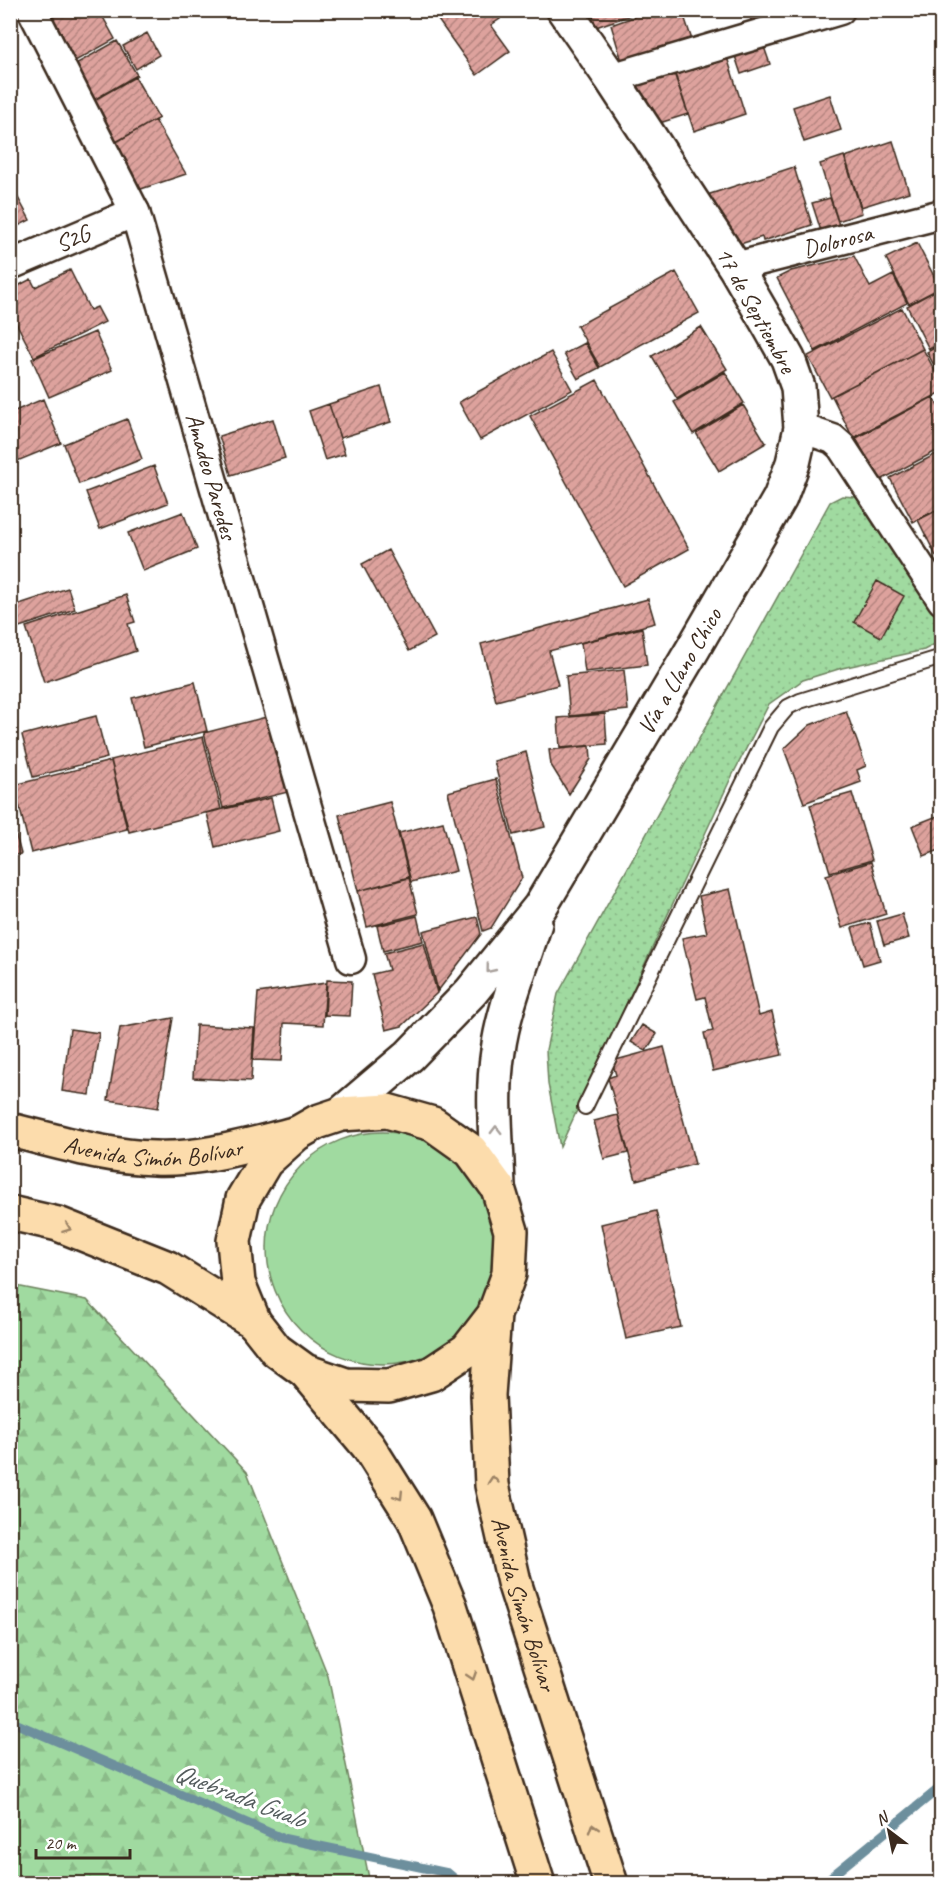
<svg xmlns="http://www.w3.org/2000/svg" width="952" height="1894" font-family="Caveat,sans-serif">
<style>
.green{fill:#a0daa0;stroke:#6e825f;stroke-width:1.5}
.forest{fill:url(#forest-firs);stroke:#6e825f;stroke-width:1.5}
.park{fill:url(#park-dots);stroke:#6e825f;stroke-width:1.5}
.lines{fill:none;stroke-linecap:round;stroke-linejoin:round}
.stream{stroke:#6d8f9d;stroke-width:9}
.building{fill:url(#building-hatch);stroke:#3b2a1e;stroke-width:1.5}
.lane-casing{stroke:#3b2a1e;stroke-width:18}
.street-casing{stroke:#3b2a1e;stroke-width:33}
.secondary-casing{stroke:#3b2a1e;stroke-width:38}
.highway-casing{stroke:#3b2a1e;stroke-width:38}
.lane{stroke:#fff;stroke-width:14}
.street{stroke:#fff;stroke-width:28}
.secondary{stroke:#fff;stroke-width:33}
.highway{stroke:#fcdcac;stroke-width:33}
.oneway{stroke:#a79f9a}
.oneway2{stroke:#9c8365}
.labels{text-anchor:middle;stroke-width:6;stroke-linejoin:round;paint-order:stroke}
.street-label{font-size:24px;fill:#3b2a1e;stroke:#fff}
.water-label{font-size:26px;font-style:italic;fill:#545c5d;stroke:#fff}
</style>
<defs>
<pattern id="forest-firs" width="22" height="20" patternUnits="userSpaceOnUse" patternTransform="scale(1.5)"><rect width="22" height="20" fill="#a0daa0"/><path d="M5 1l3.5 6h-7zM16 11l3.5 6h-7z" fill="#8bbb89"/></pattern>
<pattern id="park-dots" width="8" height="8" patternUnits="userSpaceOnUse" patternTransform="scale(1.5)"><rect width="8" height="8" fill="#a0daa0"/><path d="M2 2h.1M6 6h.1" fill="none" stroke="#8bbb89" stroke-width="1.8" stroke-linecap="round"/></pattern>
<pattern id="building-hatch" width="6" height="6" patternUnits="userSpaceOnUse" patternTransform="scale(1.5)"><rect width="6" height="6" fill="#dda29d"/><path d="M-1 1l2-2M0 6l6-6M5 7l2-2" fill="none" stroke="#b4847f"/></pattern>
</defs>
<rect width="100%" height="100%" fill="#fff"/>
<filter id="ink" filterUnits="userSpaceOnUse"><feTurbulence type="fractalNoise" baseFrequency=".0167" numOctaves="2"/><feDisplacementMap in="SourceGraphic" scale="12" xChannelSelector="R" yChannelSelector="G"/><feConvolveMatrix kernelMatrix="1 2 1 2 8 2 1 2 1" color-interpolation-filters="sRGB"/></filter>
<g filter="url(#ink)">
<path class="green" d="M267 1248a116 116 0 1 1 232 0a116 116 0 1 1-232 0Z"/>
<path class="forest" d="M11 1285 87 1300 247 1472 328 1676 370 1883H11Z"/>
<path class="park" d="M842 496 855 497 866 501 937 608 941 618V641L924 650 842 668 803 680 769 704 730 780 560 1147 548 1084 546 1050 558 994 830 502Z"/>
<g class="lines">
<path class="stream" d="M10 1721 282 1838 448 1873 461 1884
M822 1884 942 1786"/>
</g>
<path class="building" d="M45 10H99L115 39 68 65Z
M431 10H494L500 19 491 25 510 51 477 75Z
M591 10H645L596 27Z
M653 10H682L695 49 625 71 611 25Z
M748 10H787L789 18 754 30Z
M147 33 159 55 136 69 123 46Z
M117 41 137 75 92 101 72 66Z
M762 41 770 64 741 74 733 50Z
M726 54 745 114 694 131 674 71Z
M672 67 688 114 650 126 635 79Z
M135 77 159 118 105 148 82 107Z
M830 95 841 130 804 142 793 107Z
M155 120 186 174 129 193 104 149Z
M893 141 909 192 861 207 845 157Z
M844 156 862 213 838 221 820 164Z
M794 167 812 225 763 241 762 237 737 245 707 195Z
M10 183 30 220 10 230Z
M830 198 839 225 821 231 812 203Z
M917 243 940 288 909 304 886 258Z
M854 256 870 287 893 275 907 303 815 351 777 278 791 271Z
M70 270 90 310 97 307 105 322 34 357 10 311V290L31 279 35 287Z
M676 272 699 313 600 367 577 326Z
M942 287V343L929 349 907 306Z
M902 308 923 349 830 397 808 356Z
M701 327 727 369 677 399 652 356Z
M95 332 112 370 49 397 32 359Z
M585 343 599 368 578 379 564 354Z
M942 344V380L927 352Z
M923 349 942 384V392L853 438 832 396Z
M551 352 572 390 480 440 459 402Z
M725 372 744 403 693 434 674 402Z
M597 380 689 549 623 586 530 416Z
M381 387 391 422 340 438 329 404Z
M933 397 942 413V448L879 481 856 438Z
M43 399 61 443 10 464V413Z
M329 404 345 454 325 460 309 411Z
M743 405 766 443 719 471 696 433Z
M127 419 142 459 79 484 64 444Z
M273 419 285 458 231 475 219 436Z
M942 451V507L913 522 890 478Z
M154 466 168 503 100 529 86 492Z
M942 508V558L938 560 918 520Z
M183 512 197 549 143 571 128 533Z
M388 550 435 637 409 651 362 564Z
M877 581 904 596 881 637 854 622Z
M68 588 75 609 10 630V607Z
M126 595 135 622 128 624 136 651 44 682 26 627Z
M648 599 655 623 549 651 558 685 496 701 481 644Z
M642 628 647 665 585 672 581 643Z
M624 670 628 710 570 716 566 676Z
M195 682 207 731 144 747 132 698Z
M846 711 866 766 857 770 861 782 804 803 784 749 810 725Z
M605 714 607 744 560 748 558 718Z
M274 715 292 791 223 808 204 733Z
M96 716 107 758 33 777 22 735Z
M203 737 221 809 129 832 111 760Z
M590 746 591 759 569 794 551 765 549 750Z
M526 752 545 827 513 835 494 761Z
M111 761 127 829 31 853 14 785Z
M496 779 522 878 491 928 483 931 448 792Z
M852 793 872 860 830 872 810 805Z
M271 798 279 831 215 847 207 813Z
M390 802 409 877 358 891 339 815Z
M10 813 21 854 10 856Z
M942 814V849L924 856 912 826Z
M443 822 456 871 411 882 399 833Z
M871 862 886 914 842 928 826 875Z
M409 878 418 914 367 927 358 891Z
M730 889 759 1016 772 1012 782 1055 713 1071 704 1033 713 1031 705 997 697 999 682 938 707 933 699 896Z
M902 914 909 938 884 945 877 921Z
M417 916 423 941 383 951 377 926Z
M477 917 481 934 438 991 423 931Z
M870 923 880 960 863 965 852 928Z
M424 943 437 993 402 1026 386 1030 372 974 389 970 384 953Z
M327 980 352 981 350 1016 325 1015Z
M326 983 323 1025 284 1023 282 1061 253 1060 258 993Z
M173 1018 158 1108 108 1100 120 1028Z
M196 1025 254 1028 251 1081 193 1078Z
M642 1025 657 1034 646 1051 631 1042Z
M70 1029 99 1033 90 1095 62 1091Z
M664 1047 695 1164 636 1180 608 1078 616 1075 612 1061Z
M618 1115 628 1153 604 1159 594 1121Z
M656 1211 681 1327 626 1339 601 1224Z"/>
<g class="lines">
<defs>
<path id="lane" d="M585 1107 771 727 788 707 800 701 942 657"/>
<g id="street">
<path id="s1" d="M32 10 135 212 351 959"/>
<path d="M611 78 840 10"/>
<path id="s2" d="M10 265 135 212"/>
<path id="s3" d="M735 267 942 214"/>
<path d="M801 428 833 439 841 446 942 600"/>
</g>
<g id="secondary">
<path id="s4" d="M341 1114 409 1056 471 992 540 907 693 649 780 498 793 463 801 428 798 387 788 359 770 327 735 267 611 78 564 10"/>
<path d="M498 1188C497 1143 491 1095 498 1051 503 1011 523 962 535 923"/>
</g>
<g id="highway">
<path id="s5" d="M10 1130C57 1141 106 1157 154 1158 202 1160 249 1145 294 1134"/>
<path d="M10 1213 58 1224 168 1268 254 1322"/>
<path id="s6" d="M494 1315 467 1350 431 1374 389 1386 346 1385 305 1371 276 1350 254 1322 238 1283 234 1241 243 1199 265 1162 296 1134 317 1122 341 1114 387 1111 433 1124 471 1151 498 1188 511 1231 509 1274 494 1315 488 1395 492 1485 514 1582 611 1884"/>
<path d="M306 1372 368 1446 414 1519 450 1606 538 1884"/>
</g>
</defs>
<use href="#lane" class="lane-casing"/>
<use href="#street" class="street-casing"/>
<use href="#secondary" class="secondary-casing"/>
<use href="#highway" class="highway-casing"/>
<use href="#lane" class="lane"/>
<use href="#street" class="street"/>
<use href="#secondary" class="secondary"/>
<use href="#highway" class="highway"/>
</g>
<defs><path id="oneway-chevron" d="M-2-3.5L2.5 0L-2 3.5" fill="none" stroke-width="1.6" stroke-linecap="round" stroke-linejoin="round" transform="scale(1.5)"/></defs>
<g class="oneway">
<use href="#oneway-chevron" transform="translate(490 969) rotate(129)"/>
<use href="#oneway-chevron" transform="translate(496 1130) rotate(-91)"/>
</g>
<g class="oneway2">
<use href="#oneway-chevron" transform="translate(67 1228) rotate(21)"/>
<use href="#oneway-chevron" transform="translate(493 1480) rotate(-95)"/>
<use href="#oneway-chevron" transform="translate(399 1496) rotate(58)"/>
<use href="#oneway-chevron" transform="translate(472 1676) rotate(72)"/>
<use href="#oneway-chevron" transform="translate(593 1828) rotate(-108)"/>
</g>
</g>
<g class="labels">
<g class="street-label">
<text dy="8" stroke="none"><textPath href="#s2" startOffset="68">S2G</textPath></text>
<text dy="8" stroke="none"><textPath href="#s3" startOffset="106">Dolorosa</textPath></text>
<text transform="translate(756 310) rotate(61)" y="8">17 de Septiembre</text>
<text dy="8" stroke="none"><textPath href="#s1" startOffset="502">Amadeo Paredes</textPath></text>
<text dy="8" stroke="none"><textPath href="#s4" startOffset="562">Vía a Llano Chico</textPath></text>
<text dy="8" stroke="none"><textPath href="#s5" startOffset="146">Avenida Simón Bolívar</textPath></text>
<text dy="8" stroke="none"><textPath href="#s6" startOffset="1162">Avenida Simón Bolívar</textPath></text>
</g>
<g class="water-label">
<text transform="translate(240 1795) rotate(21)" y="9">Quebrada Gualo</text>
</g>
</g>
<rect width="952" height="1894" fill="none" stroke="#fff" stroke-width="36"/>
<rect x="18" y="18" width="916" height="1858" fill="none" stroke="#3b2a1e" stroke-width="2" filter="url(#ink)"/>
<g transform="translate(889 1831) rotate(328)" stroke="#ffffff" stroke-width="4.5" paint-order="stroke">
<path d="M0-4.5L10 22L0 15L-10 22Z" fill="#3b2a1e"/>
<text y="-9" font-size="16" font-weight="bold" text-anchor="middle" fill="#3b2a1e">N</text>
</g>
<path d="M36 1849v9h94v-9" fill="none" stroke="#3b2a1e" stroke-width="3"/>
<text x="45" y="1849" font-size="18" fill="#3b2a1e" stroke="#ffffff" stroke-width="4.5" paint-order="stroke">20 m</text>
</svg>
